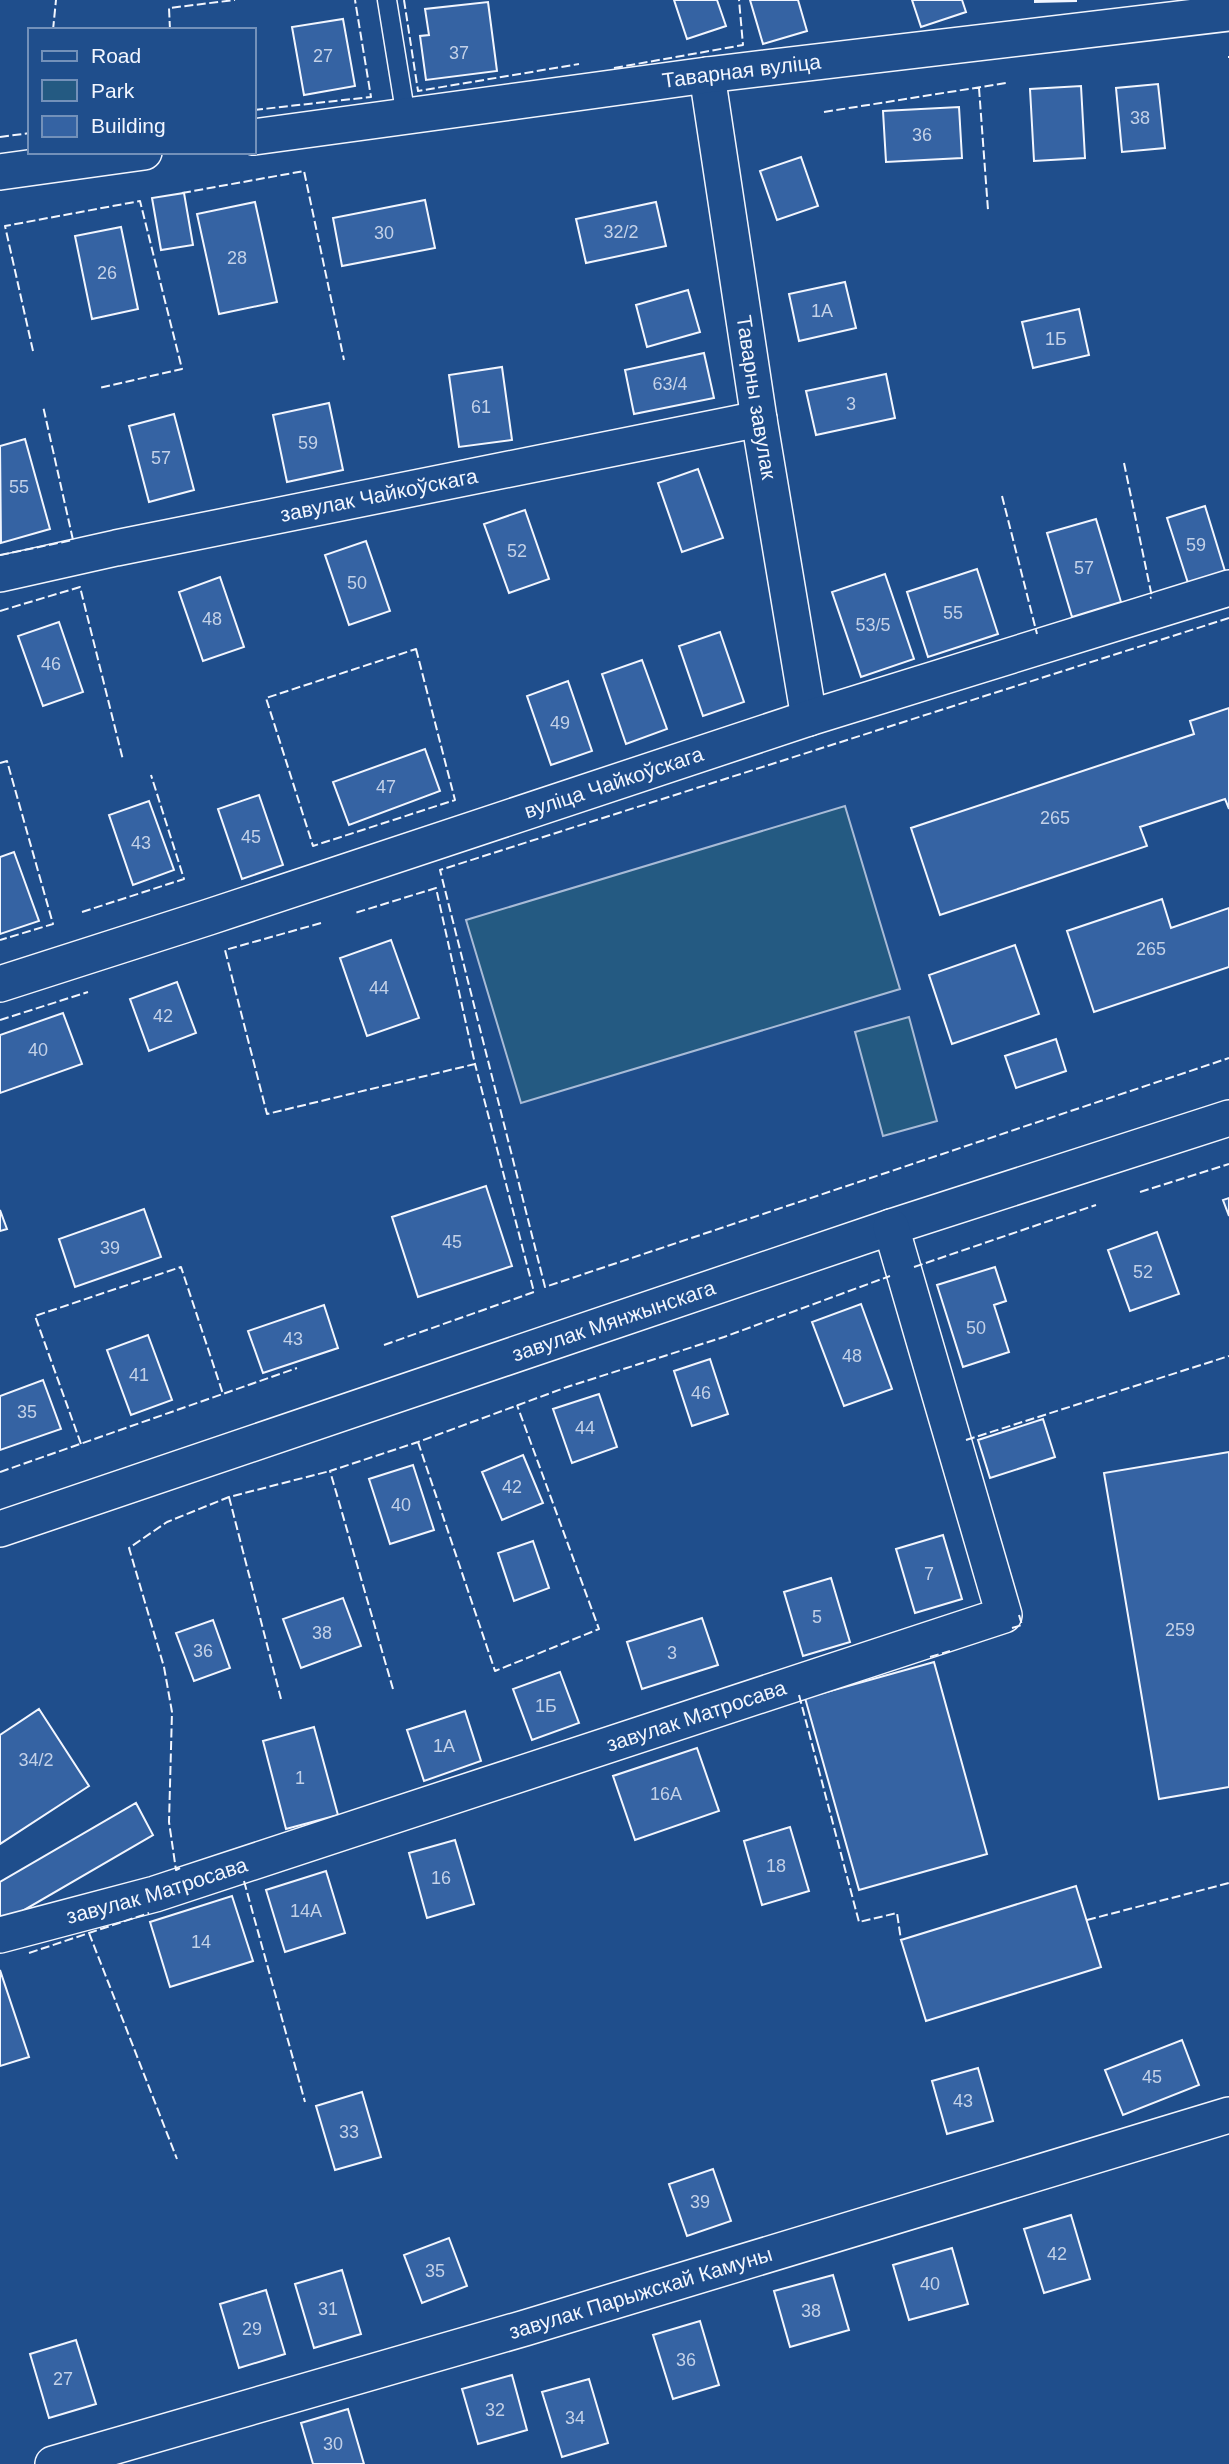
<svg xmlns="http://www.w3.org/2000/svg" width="1229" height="2464" font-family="Helvetica,sans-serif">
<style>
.green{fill:#245a82;stroke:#a8bbd7;stroke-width:2}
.building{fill:#3563a3;stroke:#f2f6ff;stroke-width:2}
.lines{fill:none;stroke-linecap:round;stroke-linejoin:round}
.service-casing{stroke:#f2f6ff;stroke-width:21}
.minor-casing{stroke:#f2f6ff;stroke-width:38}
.service{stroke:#1f4e8c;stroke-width:18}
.minor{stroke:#1f4e8c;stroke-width:35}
.fence{stroke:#f2f6ff;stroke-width:2;stroke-dasharray:9 3.5;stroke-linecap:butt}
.labels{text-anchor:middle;stroke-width:5;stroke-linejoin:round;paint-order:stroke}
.number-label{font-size:18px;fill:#c3d1e8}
.street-label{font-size:21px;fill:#f2f6ff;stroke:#1f4e8c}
</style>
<rect width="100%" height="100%" fill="#1f4e8c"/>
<path class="green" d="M845 806 900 989 521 1103 466 920Z
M909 1017 937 1121 883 1136 855 1032Z"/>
<path class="building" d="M674 0H717L726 26 687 39Z
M750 0H798L807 31 763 44Z
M912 0H962L966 12 921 27Z
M1035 0H1076V1L1035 2Z
M488 2 497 71 426 80 420 36 429 35 425 9Z
M343 19 355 86 304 95 292 27Z
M1158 84 1165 148 1122 152 1116 88Z
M1081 86 1085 158 1034 161 1030 89Z
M959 107 962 158 886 162 883 111Z
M801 157 818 206 777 220 760 171Z
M184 193 193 245 161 250 152 198Z
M425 200 435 248 342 266 333 218Z
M255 202 277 302 219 314 197 214Z
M656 202 666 246 586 263 576 219Z
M121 227 138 309 92 319 75 236Z
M845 282 856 328 799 341 789 294Z
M688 290 700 332 647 347 636 305Z
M1079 309 1089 355 1033 368 1022 322Z
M704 353 714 398 634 414 625 370Z
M502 367 512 440 459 447 449 375Z
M886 374 895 418 816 435 806 391Z
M329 403 343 470 287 482 273 415Z
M174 414 194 490 149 502 129 426Z
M25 439 50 529 1 543 0 446Z
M698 469 723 538 682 552 658 483Z
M1205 506 1225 571 1188 583 1167 518Z
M525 510 549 579 509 593 484 524Z
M1096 519 1121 602 1072 617 1047 533Z
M366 541 390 611 349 625 325 555Z
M977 569 998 634 928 657 907 592Z
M885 574 914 659 861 677 832 592Z
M220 577 244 647 203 661 179 592Z
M59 622 83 692 43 706 18 636Z
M720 632 744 702 703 716 679 646Z
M642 660 667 729 626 744 602 674Z
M568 681 592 751 551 765 527 696Z
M1229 708V809L1225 799 1140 827 1147 846 940 915 911 828 1194 734 1190 721Z
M425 749 440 791 349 825 333 782Z
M259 795 283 865 242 879 218 809Z
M149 801 174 870 133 885 109 815Z
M14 852 39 921 0 934V857Z
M1162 899 1171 928 1229 908V967L1094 1012 1067 931Z
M391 940 419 1018 367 1036 340 958Z
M1015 945 1039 1014 952 1044 929 975Z
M177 982 196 1033 149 1051 130 999Z
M63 1013 82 1064 0 1093V1035Z
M1056 1039 1066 1071 1016 1088 1005 1056Z
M486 1186 512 1266 418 1297 392 1217Z
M1229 1198V1216L1223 1200Z
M144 1209 161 1257 75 1287 59 1239Z
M0 1210 7 1229 0 1231Z
M1157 1232 1179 1294 1130 1311 1108 1250Z
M995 1267 1006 1301 994 1305 1009 1352 963 1367 937 1285Z
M861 1304 892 1389 844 1406 812 1322Z
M324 1305 338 1348 263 1373 248 1331Z
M148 1335 172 1400 131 1415 107 1350Z
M710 1359 728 1414 692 1426 674 1371Z
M43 1380 61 1429 0 1450V1396Z
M599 1394 617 1447 572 1463 553 1409Z
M1043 1419 1055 1457 990 1478 978 1440Z
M1229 1452V1787L1159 1799 1104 1473Z
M523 1455 543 1503 502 1520 482 1472Z
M413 1465 434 1530 390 1544 369 1479Z
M943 1535 962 1599 915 1613 896 1549Z
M533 1541 549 1588 514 1601 498 1553Z
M831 1578 850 1642 803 1656 784 1592Z
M343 1598 361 1646 301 1668 283 1619Z
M702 1618 718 1665 642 1689 627 1642Z
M213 1620 230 1668 194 1681 176 1633Z
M934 1662 987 1854 859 1890 805 1698Z
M560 1672 579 1723 532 1740 513 1689Z
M39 1709 89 1786 0 1844V1735Z
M465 1711 481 1761 424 1781 407 1730Z
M314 1727 338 1815 286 1829 263 1741Z
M697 1748 719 1811 635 1840 613 1776Z
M136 1803 153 1835 0 1924V1882Z
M790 1827 809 1891 762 1905 744 1841Z
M455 1840 474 1904 427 1918 409 1853Z
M326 1871 345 1933 285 1952 266 1890Z
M1076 1886 1101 1967 926 2021 901 1940Z
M232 1896 253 1961 170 1987 150 1922Z
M0 1970 29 2057 0 2066Z
M1182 2040 1199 2085 1123 2115 1105 2070Z
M978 2068 993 2121 947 2134 932 2081Z
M362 2092 381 2157 335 2170 316 2106Z
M713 2169 731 2221 687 2236 669 2184Z
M1071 2215 1090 2279 1044 2293 1024 2229Z
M449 2238 467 2286 422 2303 404 2255Z
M952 2248 968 2304 909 2320 893 2265Z
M342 2270 361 2334 314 2348 295 2284Z
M833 2275 849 2330 790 2347 774 2291Z
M266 2290 285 2354 239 2368 220 2304Z
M700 2321 719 2385 673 2399 653 2335Z
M76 2340 96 2404 49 2418 30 2354Z
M512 2375 527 2430 478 2444 462 2389Z
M589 2379 608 2443 562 2457 542 2392Z
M348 2409 364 2464H313L301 2423Z"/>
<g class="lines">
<defs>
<path id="service" d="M387 0 406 117"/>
<g id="minor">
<path id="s1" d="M707 75 759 419 809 718"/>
<path id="s2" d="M254 137 707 75 1229 13"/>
<path d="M0 172 144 152"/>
<path id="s3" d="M0 574 116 548 759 419"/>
<path id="s4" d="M0 984 209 917 809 718 1229 588"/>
<path id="s5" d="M0 1529 891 1227 1229 1118"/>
<path id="s6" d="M0 1935 155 1894 1004 1615 891 1227"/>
<path id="s7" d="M53 2464 525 2328 1229 2115"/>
</g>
</defs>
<use href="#service" class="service-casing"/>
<use href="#minor" class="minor-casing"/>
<use href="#service" class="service"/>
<use href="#minor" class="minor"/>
<path class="fence" d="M404 0 418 91 579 64
M53 30 56 0
M170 30 169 8 235 0
M1228 57H1229
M614 68 743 45 739 0
M979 88 988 210
M254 110 371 97 355 0
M824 112 1006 83
M0 137 30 133
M182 193 304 171 344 360
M33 351 5 226 140 201 182 369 99 388
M1124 463 1152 597 1150 598
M1002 496 1037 634
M0 555 73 540 43 406
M0 611 80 587 123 760
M1229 618 440 870 545 1287 1229 1058
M416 649 455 800 313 846 266 698Z
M0 763 7 761 53 924 0 940
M82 912 184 879 151 775
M321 923 225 950 267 1114 475 1064 436 888 355 913
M0 1020 88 992
M1140 1192 1229 1164
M914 1267 1096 1205
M384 1345 534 1292 475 1064
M966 1440 1229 1356
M418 1442 495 1671 599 1629 517 1405
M81 1444 35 1316 181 1267 223 1394
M0 1472 297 1368
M229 1497 281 1699
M1012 1628 1022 1625 1019 1615
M930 1657 950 1651
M393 1689 330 1471 418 1442 567 1387 724 1337 890 1276
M799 1695 859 1922 897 1913 901 1940
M180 1868 176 1870 169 1822 172 1712 164 1667 129 1548 167 1522 229 1497 330 1471
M244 1881 305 2102
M1087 1920 1229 1883
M89 1933 177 2159
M29 1953 149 1913"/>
</g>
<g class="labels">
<g class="number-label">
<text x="459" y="59">37</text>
<text x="323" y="62">27</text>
<text x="1140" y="124">38</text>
<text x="922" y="141">36</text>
<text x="621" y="238">32/2</text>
<text x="384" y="239">30</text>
<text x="237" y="264">28</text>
<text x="107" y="279">26</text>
<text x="822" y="317">1А</text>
<text x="1056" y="345">1Б</text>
<text x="670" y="390">63/4</text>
<text x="851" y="410">3</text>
<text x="481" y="413">61</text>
<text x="308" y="449">59</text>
<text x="161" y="464">57</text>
<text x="19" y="493">55</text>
<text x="1196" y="551">59</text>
<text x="517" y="557">52</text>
<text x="1084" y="574">57</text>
<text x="357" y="589">50</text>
<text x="953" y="619">55</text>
<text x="212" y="625">48</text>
<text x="873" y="631">53/5</text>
<text x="51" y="670">46</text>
<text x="560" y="729">49</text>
<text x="386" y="793">47</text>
<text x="1055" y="824">265</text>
<text x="251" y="843">45</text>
<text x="141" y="849">43</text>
<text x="1151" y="955">265</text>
<text x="379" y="994">44</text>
<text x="163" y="1022">42</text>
<text x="38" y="1056">40</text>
<text x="452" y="1248">45</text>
<text x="110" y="1254">39</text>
<text x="1143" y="1278">52</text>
<text x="976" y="1334">50</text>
<text x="293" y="1345">43</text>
<text x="852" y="1362">48</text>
<text x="139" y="1381">41</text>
<text x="701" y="1399">46</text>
<text x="27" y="1418">35</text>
<text x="585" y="1434">44</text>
<text x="512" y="1493">42</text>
<text x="401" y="1511">40</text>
<text x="929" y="1580">7</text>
<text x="817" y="1623">5</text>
<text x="1180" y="1636">259</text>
<text x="322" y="1639">38</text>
<text x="203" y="1657">36</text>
<text x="672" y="1659">3</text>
<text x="546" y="1712">1Б</text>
<text x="444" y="1752">1А</text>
<text x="36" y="1766">34/2</text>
<text x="300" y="1784">1</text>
<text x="666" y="1800">16А</text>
<text x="776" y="1872">18</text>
<text x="441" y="1884">16</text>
<text x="306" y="1917">14А</text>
<text x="201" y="1948">14</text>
<text x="1152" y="2083">45</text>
<text x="963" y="2107">43</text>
<text x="349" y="2138">33</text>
<text x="700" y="2208">39</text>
<text x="1057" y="2260">42</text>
<text x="435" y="2277">35</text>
<text x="930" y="2290">40</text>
<text x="328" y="2315">31</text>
<text x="811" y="2317">38</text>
<text x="252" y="2335">29</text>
<text x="686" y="2366">36</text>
<text x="63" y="2385">27</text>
<text x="495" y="2416">32</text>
<text x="575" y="2424">34</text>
<text x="333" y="2450">30</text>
</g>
<g class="street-label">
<text dy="7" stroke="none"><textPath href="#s2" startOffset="492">Таварная вуліца</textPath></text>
<text dy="7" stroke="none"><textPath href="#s1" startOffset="326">Таварны завулак</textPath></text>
<text dy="7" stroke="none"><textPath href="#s3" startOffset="387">завулак Чайкоўскага</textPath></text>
<text dy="7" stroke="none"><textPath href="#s4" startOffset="646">вуліца Чайкоўскага</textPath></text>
<text dy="7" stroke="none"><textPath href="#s5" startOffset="648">завулак Мянжынскага</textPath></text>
<text dy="7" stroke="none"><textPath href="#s6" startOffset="730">завулак Матросава</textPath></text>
<text dy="7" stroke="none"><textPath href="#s6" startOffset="163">завулак Матросава</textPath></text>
<text dy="7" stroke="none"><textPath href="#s7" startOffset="612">завулак Парыжскай Камуны</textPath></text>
</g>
</g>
<rect x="28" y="28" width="228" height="126" fill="#1f4e8c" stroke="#7391ba" stroke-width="2"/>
<rect x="42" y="51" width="35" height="10" fill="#1f4e8c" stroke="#7391ba" stroke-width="2"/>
<text x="91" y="63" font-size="21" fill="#f2f6ff">Road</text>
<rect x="42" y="80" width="35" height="21" fill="#245a82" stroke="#7391ba" stroke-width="2"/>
<text x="91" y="98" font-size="21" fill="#f2f6ff">Park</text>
<rect x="42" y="116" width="35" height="21" fill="#3563a3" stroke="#7391ba" stroke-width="2"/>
<text x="91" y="133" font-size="21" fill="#f2f6ff">Building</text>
</svg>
